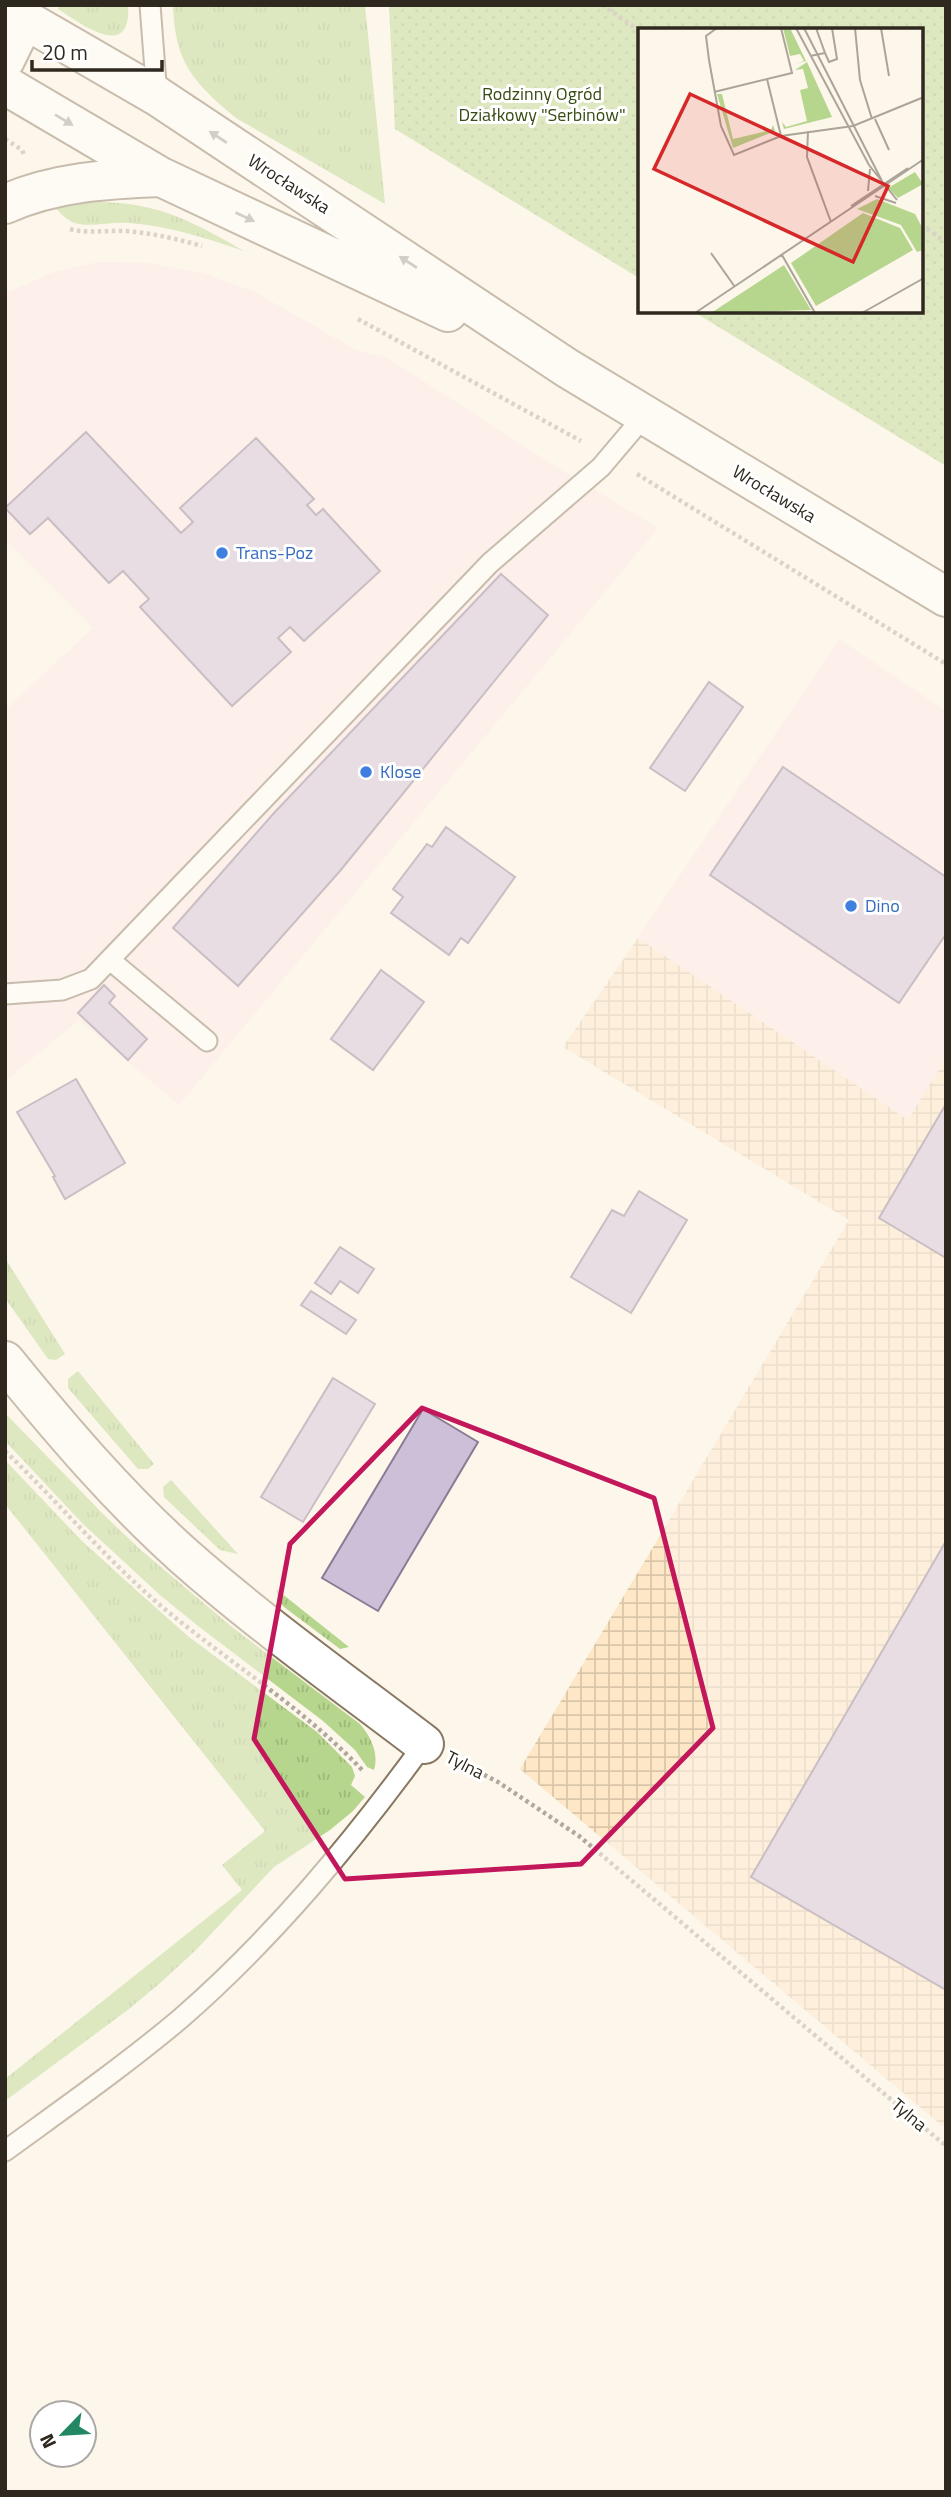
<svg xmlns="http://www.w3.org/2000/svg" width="951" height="2497" font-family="'Titillium Web',sans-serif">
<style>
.commercial{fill:#fce7e9}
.industrial{fill:url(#industrial-grid)}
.grass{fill:url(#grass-tufts)}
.garden{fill:url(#garden-dots)}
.building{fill:#cebfd9;stroke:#897b93;stroke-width:2}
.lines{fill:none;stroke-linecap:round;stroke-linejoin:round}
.lane-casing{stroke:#887861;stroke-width:23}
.street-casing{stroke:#887861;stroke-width:42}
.secondary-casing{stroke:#887861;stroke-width:42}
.path{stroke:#afa89e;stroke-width:4.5;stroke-dasharray:3.5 3.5;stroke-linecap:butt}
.lane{stroke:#fff;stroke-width:19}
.street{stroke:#fff;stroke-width:38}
.secondary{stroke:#fff;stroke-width:38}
.oneway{fill:#a19e9a}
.marked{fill:none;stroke:#c2185b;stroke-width:5;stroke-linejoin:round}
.shop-dot{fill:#3f7fe0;stroke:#fff;stroke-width:2.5}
.labels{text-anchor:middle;stroke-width:6;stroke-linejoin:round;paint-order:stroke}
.park-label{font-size:18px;fill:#364c12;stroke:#fff}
.street-label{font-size:18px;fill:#2e281e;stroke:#fff}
.shop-label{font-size:18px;fill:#366cbe;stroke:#fff;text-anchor:start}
.inset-road{fill:none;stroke:#aaa499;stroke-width:2}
.view{fill:#d62828;fill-opacity:0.15;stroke:#d62828;stroke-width:3.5}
.inset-edge{fill:none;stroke:#2e281e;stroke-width:3.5}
</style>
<defs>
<pattern id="industrial-grid" width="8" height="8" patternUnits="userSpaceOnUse" patternTransform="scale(1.75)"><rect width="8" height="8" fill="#fde7c7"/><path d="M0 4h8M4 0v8" fill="none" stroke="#d9c6aa"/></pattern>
<pattern id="grass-tufts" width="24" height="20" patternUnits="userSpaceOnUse" patternTransform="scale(1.75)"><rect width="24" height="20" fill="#b6d68d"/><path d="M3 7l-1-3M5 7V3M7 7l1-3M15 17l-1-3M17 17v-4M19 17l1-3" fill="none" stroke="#9db879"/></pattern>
<pattern id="garden-dots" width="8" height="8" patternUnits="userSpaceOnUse" patternTransform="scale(1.75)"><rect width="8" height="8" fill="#b6d68d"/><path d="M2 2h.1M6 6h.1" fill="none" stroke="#9db879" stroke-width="1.8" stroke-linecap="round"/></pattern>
</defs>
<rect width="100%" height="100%" fill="#fdf6eb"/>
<path class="commercial" d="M98 262 148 263 202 273 253 291 354 349 389 359 561 470 658 528 179 1105 79 1020 5 1081V710L93 628 5 540V294L51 273Z
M839 639 946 711V1058L908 1120 638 938Z"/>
<path class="industrial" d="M638 938 908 1120 946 1058V2129L520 1769 849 1220 563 1047Z"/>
<path class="grass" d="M60 5H128C132 63 80 23 58 9Z
M173 5H365L385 204 236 118C193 82 175 63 173 5Z
M75 202C151 200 179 214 244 251 206 238 169 226 129 223 112 221 91 228 75 223 66 220 60 213 54 206Z
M5 1258 65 1354 56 1360 48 1359 5 1298Z
M78 1371 154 1464 148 1469H138L68 1388V1379Z
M5 1413 106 1517 142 1551 232 1627 360 1724C371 1737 379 1753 374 1770L367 1767 355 1750 323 1721 198 1626 160 1595 83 1524 5 1441Z
M5 1460 81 1540 137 1591 189 1637 317 1732 352 1767 355 1776 351 1785 365 1797 353 1811 330 1830 274 1867 195 1951 159 1984 129 2009 5 2101V2079L242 1890 222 1865 265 1831 5 1504Z
M171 1480 238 1554 220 1550 164 1497 163 1487Z
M276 1589 349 1647 340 1649 284 1607 279 1601Z"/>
<path class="garden" d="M389 5H946V466L694 312H921V30H640L639 278 395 129Z"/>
<path class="building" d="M86 432 181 533 193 522 180 508 256 438 314 499 307 505 316 515 323 509 380 571 304 641 290 627 278 638 291 652 232 706 140 607 149 599 123 571 109 583 48 518 30 534 5 508Z
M501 574 548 615 340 871 238 986 173 928 274 813Z
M709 682 743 707 685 791 650 768Z
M783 767 946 877V934L899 1003 710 875Z
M446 827 515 877 468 943 461 938 449 955 391 913 403 897 393 889 427 844 432 847Z
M381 970 424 1002 373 1070 331 1039Z
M104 985 115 996 109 1003 147 1039 128 1060 78 1013Z
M76 1079 125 1163 65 1199 53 1177 55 1176 17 1112Z
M946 1104V1258L879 1218Z
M639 1191 687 1220 631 1313 571 1277 612 1210 624 1216Z
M340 1247 374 1269 358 1293 340 1281 331 1294 315 1283Z
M311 1291 356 1320 346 1334 301 1305Z
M333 1378 375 1404 303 1522 261 1497Z
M423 1409 478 1442 378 1611 322 1578Z
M946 1541V1990L751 1877Z"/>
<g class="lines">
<defs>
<path id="lane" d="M150 5 157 96
M110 960 207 1041
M5 994 62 990 91 979 490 563 601 467 645 415
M5 2151C64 2108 124 2066 180 2019 273 1938 351 1844 424 1744"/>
<path id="street" d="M5 1361C61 1430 119 1498 185 1557 261 1624 344 1683 424 1744"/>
<path id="secondary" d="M5 8 157 96 567 368 946 597
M5 60 25 19
M5 85 161 177 448 312
M5 204C55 182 107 179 161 177"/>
</defs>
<use href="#lane" class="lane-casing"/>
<use href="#street" class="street-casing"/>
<use href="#secondary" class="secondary-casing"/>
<path class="path" d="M602 5 640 31
M5 139 22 150 24 155
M921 225 946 242
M70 229C88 234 106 230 125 231 152 233 177 239 202 246
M358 319 581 441
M637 474 946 664
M5 1451C58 1502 105 1558 161 1606 228 1662 304 1708 364 1772
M459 1762 498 1782 579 1836 946 2146"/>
<use href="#lane" class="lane"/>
<use href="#street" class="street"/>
<use href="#secondary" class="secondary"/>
</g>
<defs><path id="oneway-solid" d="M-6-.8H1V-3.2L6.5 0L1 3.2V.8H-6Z" transform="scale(1.75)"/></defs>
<g class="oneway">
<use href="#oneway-solid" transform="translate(64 120) rotate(31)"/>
<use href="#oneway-solid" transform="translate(218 137) rotate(-147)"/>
<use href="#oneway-solid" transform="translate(245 217) rotate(25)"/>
<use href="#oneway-solid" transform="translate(408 262) rotate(-147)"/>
</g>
<path d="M0 0H951V2497H0ZM422 1408 654 1498 713 1728 581 1864 345 1879 254 1739 290 1544Z" fill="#fdf6eb" fill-opacity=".55" fill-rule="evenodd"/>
<path class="marked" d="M422 1408 654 1498 713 1728 581 1864 345 1879 254 1739 290 1544Z"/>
<g class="shop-dot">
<circle cx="222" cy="553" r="7"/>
<circle cx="366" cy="772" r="7"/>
<circle cx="851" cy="906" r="7"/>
</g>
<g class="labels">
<g class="park-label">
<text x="542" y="100">Rodzinny Ogród<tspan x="542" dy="21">Działkowy "Serbinów"</tspan></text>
</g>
<g class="street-label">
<text transform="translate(289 184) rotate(33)" y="6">Wrocławska</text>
<text transform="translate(774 494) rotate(31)" y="6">Wrocławska</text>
<text transform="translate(465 1765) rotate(27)" y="6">Tylna</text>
<text transform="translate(909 2115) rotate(40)" y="6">Tylna</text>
</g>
<g class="shop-label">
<text x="236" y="559">Trans-Poz</text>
<text x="380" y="778">Klose</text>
<text x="865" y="912">Dino</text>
</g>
</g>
<g transform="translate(638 28)">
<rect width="285" height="285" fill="#fdf6eb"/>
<path d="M145 0H152L168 33 158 36 166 33 162 26 152 28ZM169 34 194 89 146 101 144 94 148 99 169 93 162 62 170 60 165 41 157 42ZM79 66H84L95 111 133 102 135 97 137 103 95 120ZM277 144 285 156 260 170 250 160ZM239 171 277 186 285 201V222L279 224 263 197 219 181Z" fill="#b6d68d"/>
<path d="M225 185 262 200 275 222 178 278 153 235ZM146 237 173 282 73 285Z" fill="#b6d68d"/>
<path class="inset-road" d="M79 0 68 8 71 32 83 98 96 127 143 108 215 98 286 69M158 0 231 137 259 172M166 0 247 159M217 0 222 52 234 91M243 0 251 48M187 25 191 34 199 31 194 0M172 28 187 25 178 0M129 51 143 108M76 64 154 45 143 0M237 91 251 122M170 103 169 129 193 194M230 163 232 141M237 168 258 175M213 178 270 140M73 225 97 259M144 227 177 285M57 285 286 131M224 285 286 250"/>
<path class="view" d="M52 66 250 158 215 234 16 141Z"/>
<rect width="285" height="285" class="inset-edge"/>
</g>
<rect width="951" height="2497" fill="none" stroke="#2e281e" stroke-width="14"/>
<g transform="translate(63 2434) rotate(245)"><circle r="33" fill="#ffffff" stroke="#aba9a5" stroke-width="2"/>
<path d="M0-5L12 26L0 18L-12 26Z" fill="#228762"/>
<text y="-10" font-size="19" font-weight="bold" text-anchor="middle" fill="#2e281e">N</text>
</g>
<path d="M32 60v10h130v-10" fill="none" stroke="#2e281e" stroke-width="3.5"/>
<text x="42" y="60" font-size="21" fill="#2e281e" stroke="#ffffff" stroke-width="5" paint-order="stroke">20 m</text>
</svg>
